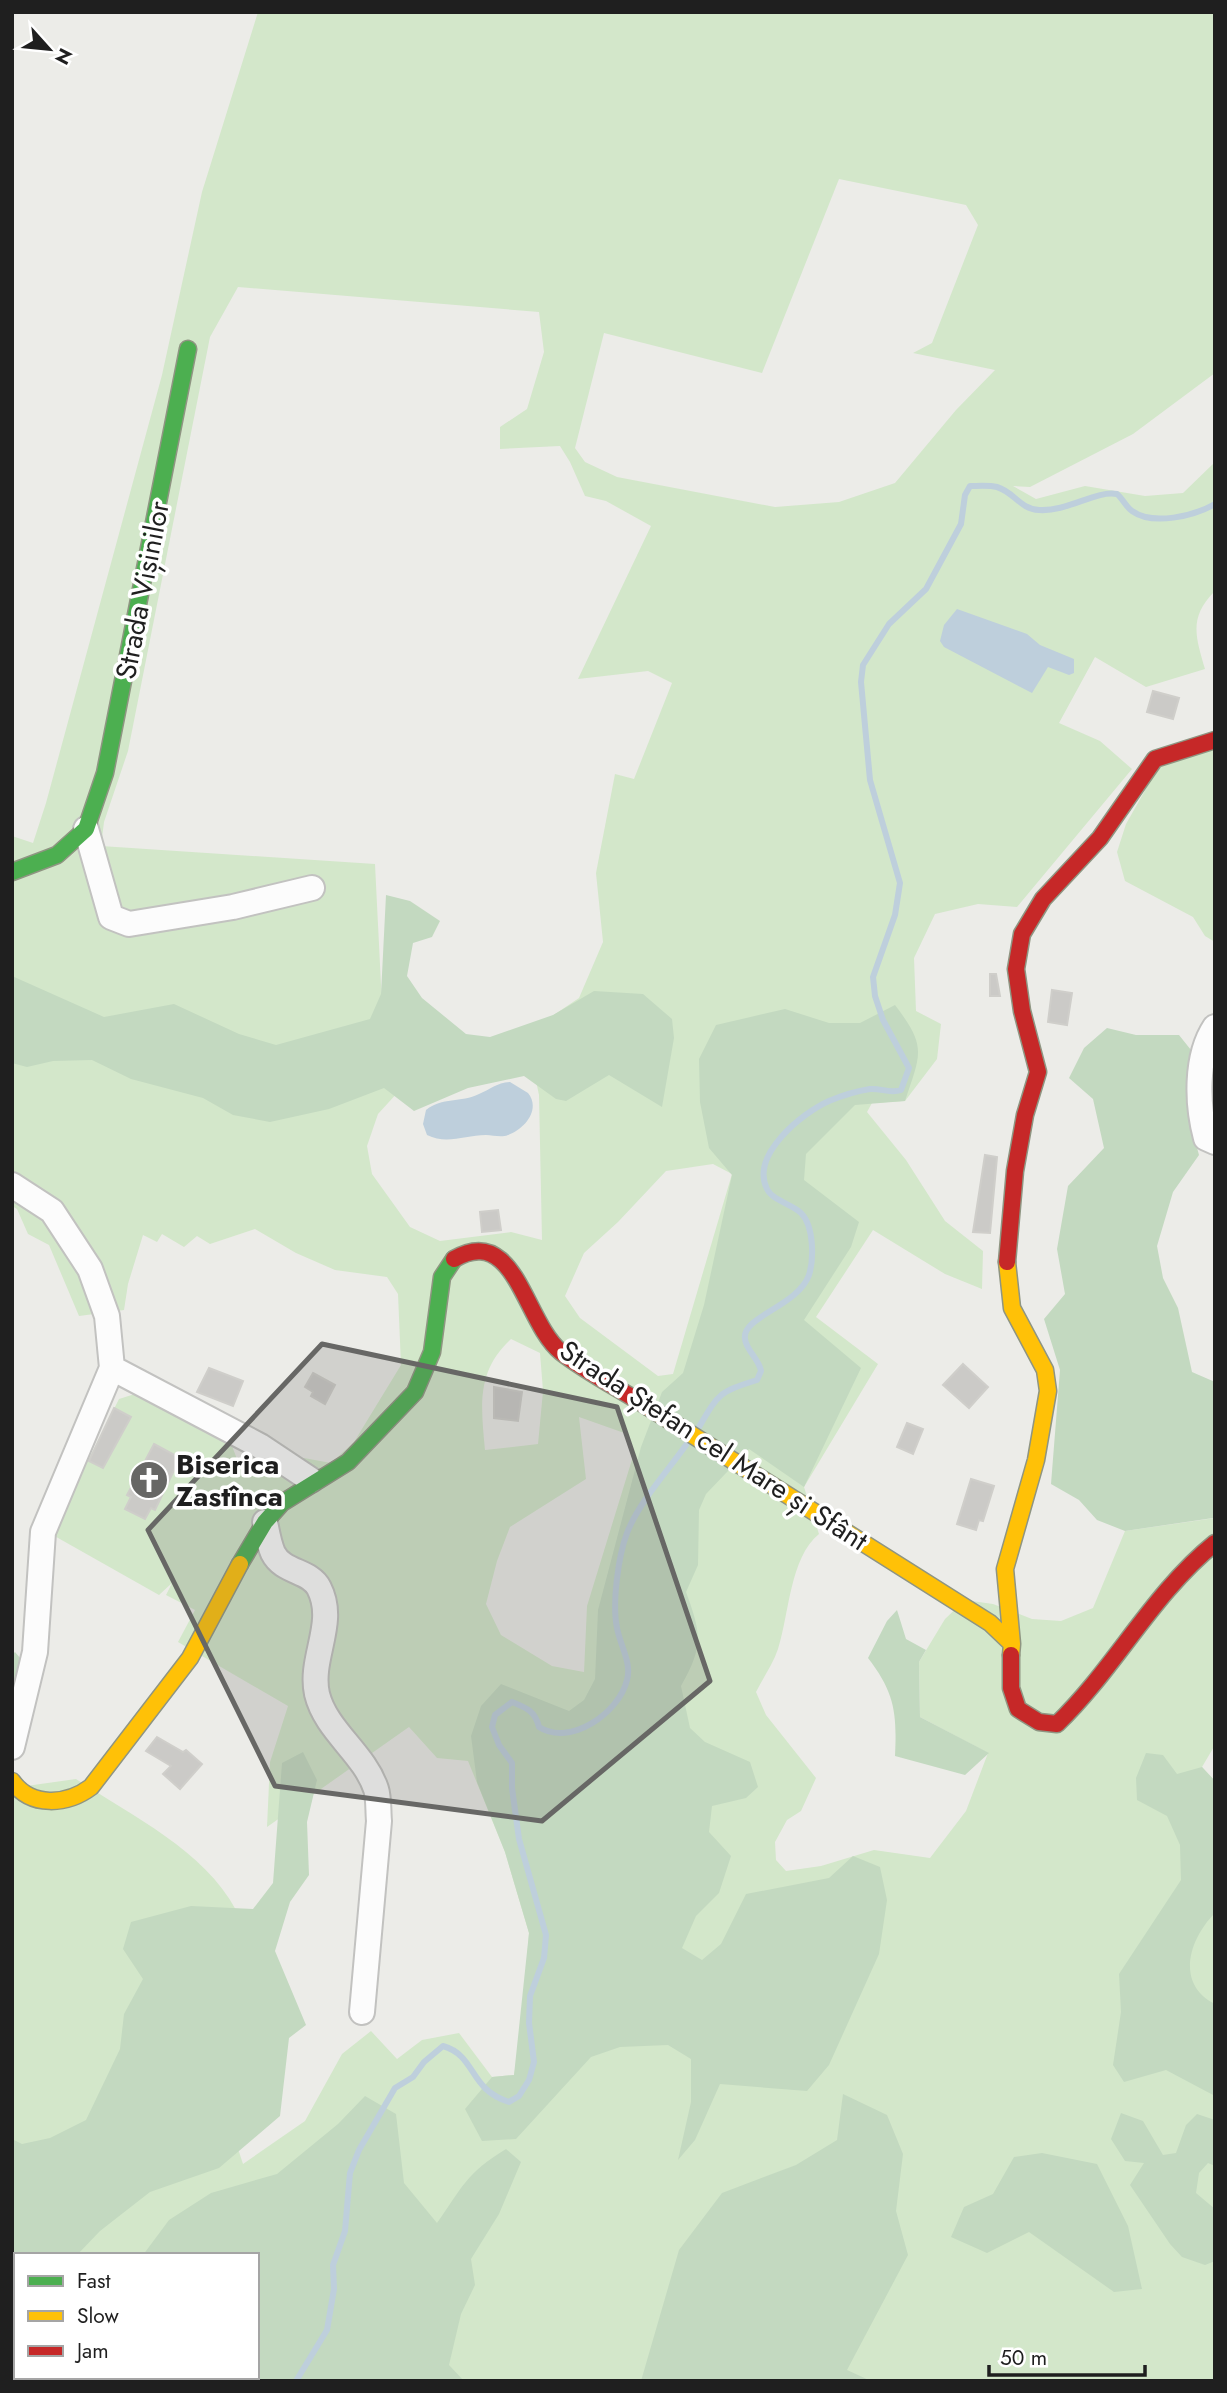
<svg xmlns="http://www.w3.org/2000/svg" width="1227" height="2393" font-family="Jost,sans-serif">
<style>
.grass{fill:#d3e7ca;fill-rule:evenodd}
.forest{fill:#c3d9c0}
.water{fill:#becfdc}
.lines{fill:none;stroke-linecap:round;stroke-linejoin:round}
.stream{stroke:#becfdc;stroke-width:6}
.building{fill:#cbcac7;stroke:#cfceca;stroke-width:2}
.street-casing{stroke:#c2c2c0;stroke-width:28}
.fast-casing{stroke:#8f9582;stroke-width:19}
.slow-casing{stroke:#8f9582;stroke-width:19}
.jam-casing{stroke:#8f9582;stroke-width:19}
.street{stroke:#fcfcfc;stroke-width:24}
.fast{stroke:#4caf50;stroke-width:16}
.slow{stroke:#ffc107;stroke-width:16}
.jam{stroke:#c62828;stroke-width:16}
.marked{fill:#676765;fill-opacity:0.2;stroke:#676765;stroke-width:5;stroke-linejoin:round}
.labels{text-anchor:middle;stroke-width:7;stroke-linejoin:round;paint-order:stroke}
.street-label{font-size:28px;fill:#1f1f1f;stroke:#fff}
.poi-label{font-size:28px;font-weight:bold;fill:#1f1f1f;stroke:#fff;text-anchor:start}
</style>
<rect width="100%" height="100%" fill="#ecece8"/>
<path class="grass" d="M258 12H1215V373L1133 434 1030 487 1013 486 1036 499 1085 486 1145 496 1183 493 1215 462V591C1188 618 1196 637 1205 669L1146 687 1095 657 1059 723 1100 741 1132 769 1017 907 978 904 935 914 914 958 916 1011 941 1024 937 1059 905 1101 872 1103 867 1112 906 1160 945 1221 983 1251 982 1289 945 1274 873 1230 816 1317 878 1364 804 1487 819 1534C790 1557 789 1615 778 1649 773 1664 763 1678 756 1692L766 1715 816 1778 801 1811 787 1820 775 1842 776 1860 786 1871 821 1866 874 1850 930 1858 966 1811 988 1753 920 1717 919 1662 945 1619 965 1600 993 1604 1032 1619 1061 1621 1093 1608 1125 1531 1215 1518V1745L1202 1767 1215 1781V2381H12V1788L76 1779C132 1816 204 1850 236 1910L213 2072 243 2164 305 2121 342 2054 371 2031 397 2059 422 2040 459 2033 492 2077 514 2075 521 2036 529 1933 505 1852 468 1761 437 1758 409 1727 267 1827 270 1762 288 1706 178 1642 195 1610 166 1595 172 1583 159 1595 51 1534 119 1399 138 1393 232 1446 237 1459 304 1458 331 1463 354 1442 401 1365 398 1294 387 1277 335 1270 296 1253 255 1229 210 1244 197 1236 184 1247 162 1234 157 1242 143 1235 128 1284 124 1310 79 1316 49 1245 28 1234 17 1209 12 1206V836L33 843 46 803 162 375 202 192ZM839 179 966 205 978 225 932 343 913 353 995 370 956 410 895 483 839 502 775 507 617 477 585 462 575 448 604 333 762 373ZM238 287 539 312 544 352 527 409 500 427V449L560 446 570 462 585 496 606 501 651 526 578 679 648 671 672 683 634 779 615 774 596 873 603 942 579 998 527 1033 478 1051 383 1025 375 864 101 846 104 822 128 751 210 337ZM533 1067 539 1095 542 1240 511 1232 440 1241 410 1227 372 1174 367 1146 378 1114 399 1091ZM713 1164 732 1174 673 1374 658 1376 580 1318 565 1296 584 1253 618 1222 666 1171ZM511 1339 540 1353 543 1391 538 1444 485 1450C481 1406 476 1371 511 1339ZM579 1417 627 1434 634 1453 587 1606 584 1672 552 1666 501 1635 486 1604 497 1561 510 1527 586 1479ZM16 2255H257V2377H16Z
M1215 747V942L1205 936 1193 917 1125 881 1117 852 1126 824 1160 764Z"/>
<path class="forest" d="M386 895 410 901 440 921 432 937 413 943 407 976 422 998 466 1034 490 1037 553 1015 594 991 643 994 672 1019 674 1038 662 1107 609 1075 566 1101 556 1099 524 1076 468 1088 414 1111 384 1088 329 1109 270 1122 233 1115 203 1098 131 1079 92 1060 53 1061 27 1067 12 1063V976L104 1017 174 1004 239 1034 276 1045 370 1019 381 994Z
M895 1005C927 1047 921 1053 905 1101L855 1105 806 1154 804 1180 859 1222 851 1247 804 1320 861 1368 804 1487 749 1449 706 1494 699 1510 698 1565 686 1592C701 1633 704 1646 681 1686L690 1728 705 1742 750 1762 758 1787 746 1798 712 1806 709 1832 731 1856 719 1893 696 1916 682 1948 702 1960 721 1944 746 1894 829 1878 853 1856 880 1867 887 1900 879 1954 829 2065 807 2091 720 2084 695 2140 678 2160 691 2102V2059L668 2045 620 2047 591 2057 516 2139 482 2141 465 2109 492 2077 514 2075 529 1933 505 1852 477 1782 471 1736 481 1706 501 1684 569 1711 584 1700 595 1679 598 1610 641 1447 662 1392 683 1373 704 1305 732 1175 709 1148 700 1102 699 1059 716 1025 785 1009 829 1023H860Z
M1107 1028 1136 1035H1179L1191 1050 1188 1115 1199 1155 1173 1192 1157 1246 1163 1278 1178 1308 1192 1372 1215 1382 1213 1518 1125 1531 1097 1520 1079 1500 1051 1484 1060 1370 1044 1319 1065 1294 1057 1249 1068 1186 1104 1148 1093 1099 1069 1078 1084 1048Z
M897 1610 906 1639 926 1650 919 1662 920 1717 989 1753 965 1775 895 1756C897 1713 895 1693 868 1658L887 1621Z
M15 1652 26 1665 12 1719V1655Z
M303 1752 317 1780 307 1822 309 1875 290 1902 275 1951 306 2025 289 2038 280 2116 219 2168 150 2192 100 2231 77 2255H16V2311L12 2313V2139L22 2144 50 2138 86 2120 120 2049 124 2014 143 1979 123 1949 131 1922 191 1906 253 1909 273 1883 282 1763Z
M1146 1753 1163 1755 1177 1774 1202 1767 1215 1781V1913C1189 1939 1175 1984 1215 2004V2096L1166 2070 1124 2082 1113 2065 1121 2012 1119 1974 1181 1880 1180 1845 1167 1816 1137 1800 1136 1778Z
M843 2094 887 2115 903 2154 896 2211 908 2255 847 2370 871 2381H641L679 2250 722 2193 796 2165 837 2140Z
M365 2096 396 2114 404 2183 437 2223C462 2188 466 2173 506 2149L521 2162 499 2214 471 2259 475 2285 461 2314 449 2365 464 2381H73L75 2377H257V2255H143L169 2220 211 2193 277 2174 338 2124Z
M1121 2113 1143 2121 1163 2155 1176 2153 1186 2125 1197 2114 1215 2120V2166L1208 2163 1199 2173 1196 2193 1215 2209V2261L1205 2265 1182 2257 1170 2244 1130 2185 1144 2163 1125 2161 1111 2139Z
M1042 2153 1097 2164 1128 2226 1142 2289 1114 2292 1029 2232 987 2253 951 2237 964 2207 993 2194 1014 2157Z"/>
<path class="water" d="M957 609 1027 634 1040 645 1074 659V673L1069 675 1048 667 1032 693 944 647 940 641 944 625Z
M510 1082 528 1093C541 1109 525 1129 508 1135 501 1138 493 1135 486 1135 465 1135 447 1145 427 1135L423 1124 426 1110C442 1097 461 1103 479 1094 491 1089 496 1083 510 1082Z"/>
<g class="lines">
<path class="stream" d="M699 1427C719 1393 719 1392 757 1380L761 1371C759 1359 746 1350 745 1339 741 1317 798 1306 809 1275 814 1259 814 1226 801 1213 792 1204 773 1201 767 1189 750 1155 802 1113 829 1101 841 1096 857 1091 870 1089 881 1088 890 1094 901 1090L909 1068 883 1020 875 996 873 977 895 915 900 883 870 780 861 682 863 665 889 624 926 589 961 524 965 495 970 486C978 486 989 485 997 487 1014 492 1020 509 1039 510 1067 512 1096 490 1117 494 1123 499 1126 507 1132 511 1153 526 1194 516 1215 504
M296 2381 327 2330 334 2289 333 2265 345 2231 350 2173 359 2150 395 2088 413 2077 424 2062 443 2046C477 2056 468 2089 509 2102L519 2096 529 2080 534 2062 529 2023 530 1996 544 1958 546 1935 519 1839 512 1788V1763L499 1745 492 1727 495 1715 512 1702C527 1708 535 1711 539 1727 570 1747 619 1713 627 1680 632 1663 620 1645 617 1628 612 1604 618 1557 627 1533 639 1502 667 1472 686 1445"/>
</g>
<path class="building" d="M1153 691 1179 698 1173 719 1147 712Z
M990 974H996L1000 996H990Z
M1052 990 1072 993 1067 1025 1048 1022Z
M985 1155 997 1157 990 1233 973 1232Z
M498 1210 501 1230 482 1232 480 1212Z
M963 1364 988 1387 969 1408 943 1385Z
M209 1368 243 1381 233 1406 197 1392Z
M313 1373 335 1385 325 1404 311 1396 313 1392 305 1387Z
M494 1387 522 1392 518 1421 494 1418Z
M114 1408 131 1417 103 1468 89 1461Z
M907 1423 923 1429 913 1454 897 1447Z
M154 1444 180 1458 155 1510 151 1508 145 1519 125 1509 131 1497 127 1495Z
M971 1479 994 1486 983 1521 979 1520 976 1530 957 1524Z
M157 1737 183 1752 186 1750 202 1764 180 1789 163 1774 171 1766 146 1751Z"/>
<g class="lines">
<defs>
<path id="street" d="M86 829 111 917 129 924 233 907 312 888
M1215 1027C1195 1057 1197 1105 1206 1138L1215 1142
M12 1185 52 1211 90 1269 107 1316 112 1368 43 1532 35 1652 12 1747
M112 1368 260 1446 311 1480
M265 1522C267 1532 269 1544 273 1553 283 1573 310 1570 319 1588 337 1623 309 1658 317 1694 326 1731 364 1753 376 1789 379 1798 378 1811 379 1821L362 2012"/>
<path id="fast" d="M12 872 57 855 86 829 105 773 188 349
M240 1564 265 1522 282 1503 348 1462 415 1392 432 1352 442 1277 454 1259"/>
<path id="slow" d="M1007 1262 1012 1308 1045 1370 1048 1391 1036 1460 1005 1569 1012 1644
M648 1407 990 1623 1012 1644 1011 1655
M12 1781C31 1808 67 1805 91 1787L190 1658 240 1564"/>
<path id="jam" d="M454 1259C516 1223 524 1322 561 1352 588 1373 620 1389 648 1407
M1007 1262 1015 1171 1025 1115 1038 1072 1022 1011 1016 969 1022 934 1043 899 1100 838 1155 759 1215 740
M1011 1655V1688L1018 1709 1039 1722 1057 1724C1115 1668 1152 1594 1215 1543"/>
</defs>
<use href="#street" class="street-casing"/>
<use href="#fast" class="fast-casing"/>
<use href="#slow" class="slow-casing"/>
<use href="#jam" class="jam-casing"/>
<use href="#street" class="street"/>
<use href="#fast" class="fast"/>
<use href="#slow" class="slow"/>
<use href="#jam" class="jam"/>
</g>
<path class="marked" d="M322 1344 617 1407 710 1681 542 1821 275 1786 148 1530Z"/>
<defs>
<symbol id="church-disc" viewBox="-11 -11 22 22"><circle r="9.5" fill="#676765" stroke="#fff"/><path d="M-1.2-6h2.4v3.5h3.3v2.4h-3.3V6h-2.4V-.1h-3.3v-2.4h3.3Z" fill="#fff"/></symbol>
</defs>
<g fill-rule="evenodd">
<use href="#church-disc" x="127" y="1458" width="44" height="44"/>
</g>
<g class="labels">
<g class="street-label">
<text transform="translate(142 590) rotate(-79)" y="10">Strada Vișinilor</text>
<text transform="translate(714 1445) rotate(33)" y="10">Strada Ștefan cel Mare și Sfânt</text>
</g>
<g class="poi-label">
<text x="176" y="1474">Biserica<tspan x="176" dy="32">Zastînca</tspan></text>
</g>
</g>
<rect width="1227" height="2393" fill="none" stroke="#1f1f1f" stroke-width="28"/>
<rect x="14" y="2253" width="245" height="126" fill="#ffffff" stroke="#a5a5a5" stroke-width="2"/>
<rect x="28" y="2276" width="35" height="10" fill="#4caf50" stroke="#a5a5a5" stroke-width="2"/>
<text x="77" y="2288" font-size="21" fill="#1f1f1f">Fast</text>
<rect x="28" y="2311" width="35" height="10" fill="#ffc107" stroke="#a5a5a5" stroke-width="2"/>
<text x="77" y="2323" font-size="21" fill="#1f1f1f">Slow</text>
<rect x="28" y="2346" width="35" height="10" fill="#c62828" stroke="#a5a5a5" stroke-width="2"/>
<text x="77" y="2358" font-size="21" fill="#1f1f1f">Jam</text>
<g transform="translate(49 49) rotate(117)" stroke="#ffffff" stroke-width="5" paint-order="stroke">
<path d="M0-5L12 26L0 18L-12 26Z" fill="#1f1f1f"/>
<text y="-10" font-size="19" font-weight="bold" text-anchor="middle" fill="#1f1f1f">N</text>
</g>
<path d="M989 2365v10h156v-10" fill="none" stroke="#1f1f1f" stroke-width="3.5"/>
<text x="1000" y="2365" font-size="21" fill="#1f1f1f" stroke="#ffffff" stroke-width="5" paint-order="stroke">50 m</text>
</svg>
